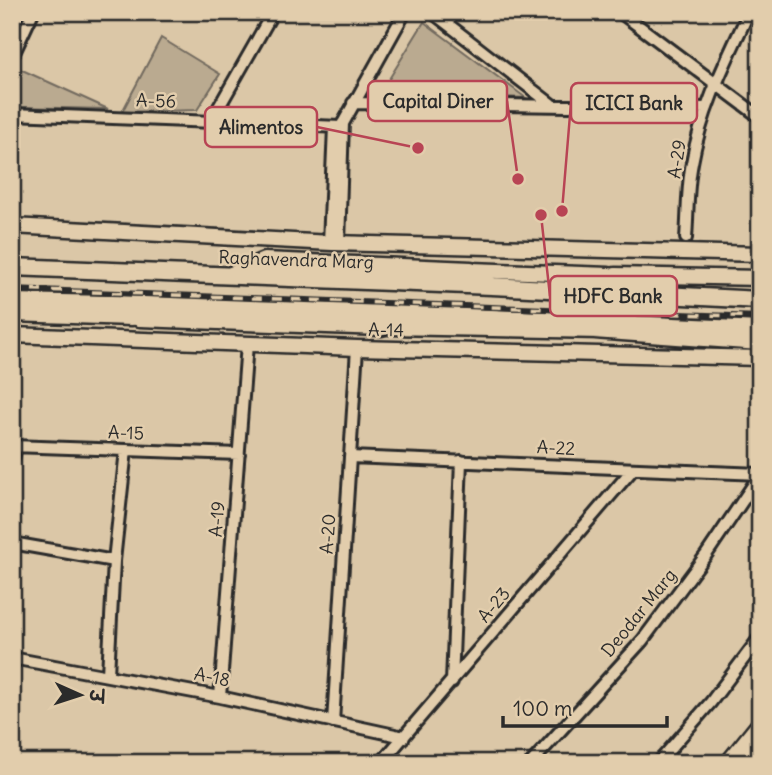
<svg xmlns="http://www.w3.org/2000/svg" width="772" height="775" font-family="Delius,'Playpen Sans Deva',sans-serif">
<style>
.green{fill:#baaa90;stroke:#726a5e;stroke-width:2}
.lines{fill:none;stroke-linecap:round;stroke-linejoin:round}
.minor-casing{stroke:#2b2b2b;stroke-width:16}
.tertiary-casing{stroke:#2b2b2b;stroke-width:19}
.secondary-casing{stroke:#2b2b2b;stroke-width:21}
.primary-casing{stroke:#2b2b2b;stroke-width:23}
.minor{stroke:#e2cdac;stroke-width:10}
.tertiary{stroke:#e2cdac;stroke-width:14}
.secondary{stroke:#e2cdac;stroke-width:16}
.primary{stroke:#e2cdac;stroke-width:18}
.rail-casing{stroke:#2b2b2b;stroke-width:6}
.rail{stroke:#e2cdac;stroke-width:3.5;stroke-dasharray:10;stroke-linecap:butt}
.labels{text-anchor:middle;stroke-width:5;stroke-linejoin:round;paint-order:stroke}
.street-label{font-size:18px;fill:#2b2b2b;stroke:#e2cdac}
.leader{fill:none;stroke:#b84454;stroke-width:2.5}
.callout-dot{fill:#b84454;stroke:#e2cdac;stroke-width:2.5}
.callout{fill:#e2cdac;stroke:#b84454;stroke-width:2.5}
.callout-label{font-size:19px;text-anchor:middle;font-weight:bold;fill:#2b2b2b}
</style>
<rect width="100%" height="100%" fill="#dbc7a7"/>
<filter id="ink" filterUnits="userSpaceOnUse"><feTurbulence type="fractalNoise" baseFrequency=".0143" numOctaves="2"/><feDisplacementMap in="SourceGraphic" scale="14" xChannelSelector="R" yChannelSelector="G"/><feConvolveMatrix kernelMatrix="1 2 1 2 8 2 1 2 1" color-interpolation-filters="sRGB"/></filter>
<g filter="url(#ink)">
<path class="green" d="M424 22 526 98 381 92Z
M161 38 220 74 197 110 122 112Z
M20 69 108 109 12 107V84Z"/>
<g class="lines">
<defs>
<path id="minor" d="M432 12 551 104
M620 12 760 117
M12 57 33 12
M353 103 707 108
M12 114 341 127 405 12
M211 121 273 12
M686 238C688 213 687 187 692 163 701 110 726 61 749 12
M329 243 334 127
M339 243 343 123
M12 446 239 454
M350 457 760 474
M12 462 16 446
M12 543 114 561
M12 658 220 697 404 737
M108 674 114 561 126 450
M452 682 461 461
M220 697 247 344
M333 722 357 348
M381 763 633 469
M531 763 642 641 706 555 760 475
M658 763 711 702 760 637"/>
<path id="tertiary" d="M12 226 332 243 760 254
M471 270 609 275
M580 291 615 275 760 278
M12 314 132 318
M389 327 601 331
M594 331 760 343
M12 335 357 348 760 358"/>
<path id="secondary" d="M12 267 492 286 760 300
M231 275 264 261 471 270 492 286
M12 302 258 307 760 330
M117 311 140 318 381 327 414 318"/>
<path id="primary" d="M730 763 760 726
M751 763 760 752"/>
</defs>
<use href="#minor" class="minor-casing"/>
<use href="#tertiary" class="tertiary-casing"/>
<use href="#secondary" class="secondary-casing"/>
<use href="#primary" class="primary-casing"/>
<use href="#minor" class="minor"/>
<use href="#tertiary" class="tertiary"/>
<use href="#secondary" class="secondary"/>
<use href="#primary" class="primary"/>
<defs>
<path id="rail" d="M12 289 760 317"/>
</defs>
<use href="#rail" class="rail-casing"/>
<use href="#rail" class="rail"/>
</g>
</g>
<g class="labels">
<g class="street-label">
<text transform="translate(156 101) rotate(2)" y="6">A-56</text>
<text transform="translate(677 159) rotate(-81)" y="6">A-29</text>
<text transform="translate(296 260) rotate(2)" y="6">Raghavendra Marg</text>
<text transform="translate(386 330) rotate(1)" y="6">A-14</text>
<text transform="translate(126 433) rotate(2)" y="6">A-15</text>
<text transform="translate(556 448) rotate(3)" y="6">A-22</text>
<text transform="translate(217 519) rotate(-85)" y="6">A-19</text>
<text transform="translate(328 534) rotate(-86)" y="6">A-20</text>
<text transform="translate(494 605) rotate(-50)" y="6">A-23</text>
<text transform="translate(639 613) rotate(-51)" y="6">Deodar Marg</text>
<text transform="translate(212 677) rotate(12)" y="6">A-18</text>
</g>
</g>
<path class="leader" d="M518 179L507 101M562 211L571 103M418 148L317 127M541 215L550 296"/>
<g class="callout-dot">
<circle cx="518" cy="179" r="7"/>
<circle cx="562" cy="211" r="7"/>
<circle cx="418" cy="148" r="7"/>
<circle cx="541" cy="215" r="7"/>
</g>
<g class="callout">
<rect x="368" y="81" width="139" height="40" rx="7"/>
<rect x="571" y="83" width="126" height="40" rx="7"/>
<rect x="205" y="107" width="112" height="40" rx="7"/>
<rect x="550" y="276" width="127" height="40" rx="7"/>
</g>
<g class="callout-label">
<text x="438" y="108">Capital Diner</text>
<text x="634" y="110">ICICI Bank</text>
<text x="261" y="134">Alimentos</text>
<text x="613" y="303">HDFC Bank</text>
</g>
<rect width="772" height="775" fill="none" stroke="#e2cdac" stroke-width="42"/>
<rect x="21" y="21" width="730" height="733" fill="none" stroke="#2b2b2b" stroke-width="2.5" filter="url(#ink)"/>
<g transform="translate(80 695) rotate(93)" stroke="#e2cdac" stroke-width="5" paint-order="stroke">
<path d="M0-5L12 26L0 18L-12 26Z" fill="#2b2b2b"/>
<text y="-10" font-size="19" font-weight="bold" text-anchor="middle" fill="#2b2b2b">उ</text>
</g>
<path d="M503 716v10h164v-10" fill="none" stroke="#2b2b2b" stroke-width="3.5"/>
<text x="513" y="716" font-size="21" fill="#2b2b2b" stroke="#e2cdac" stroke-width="5" paint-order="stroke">100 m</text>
</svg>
